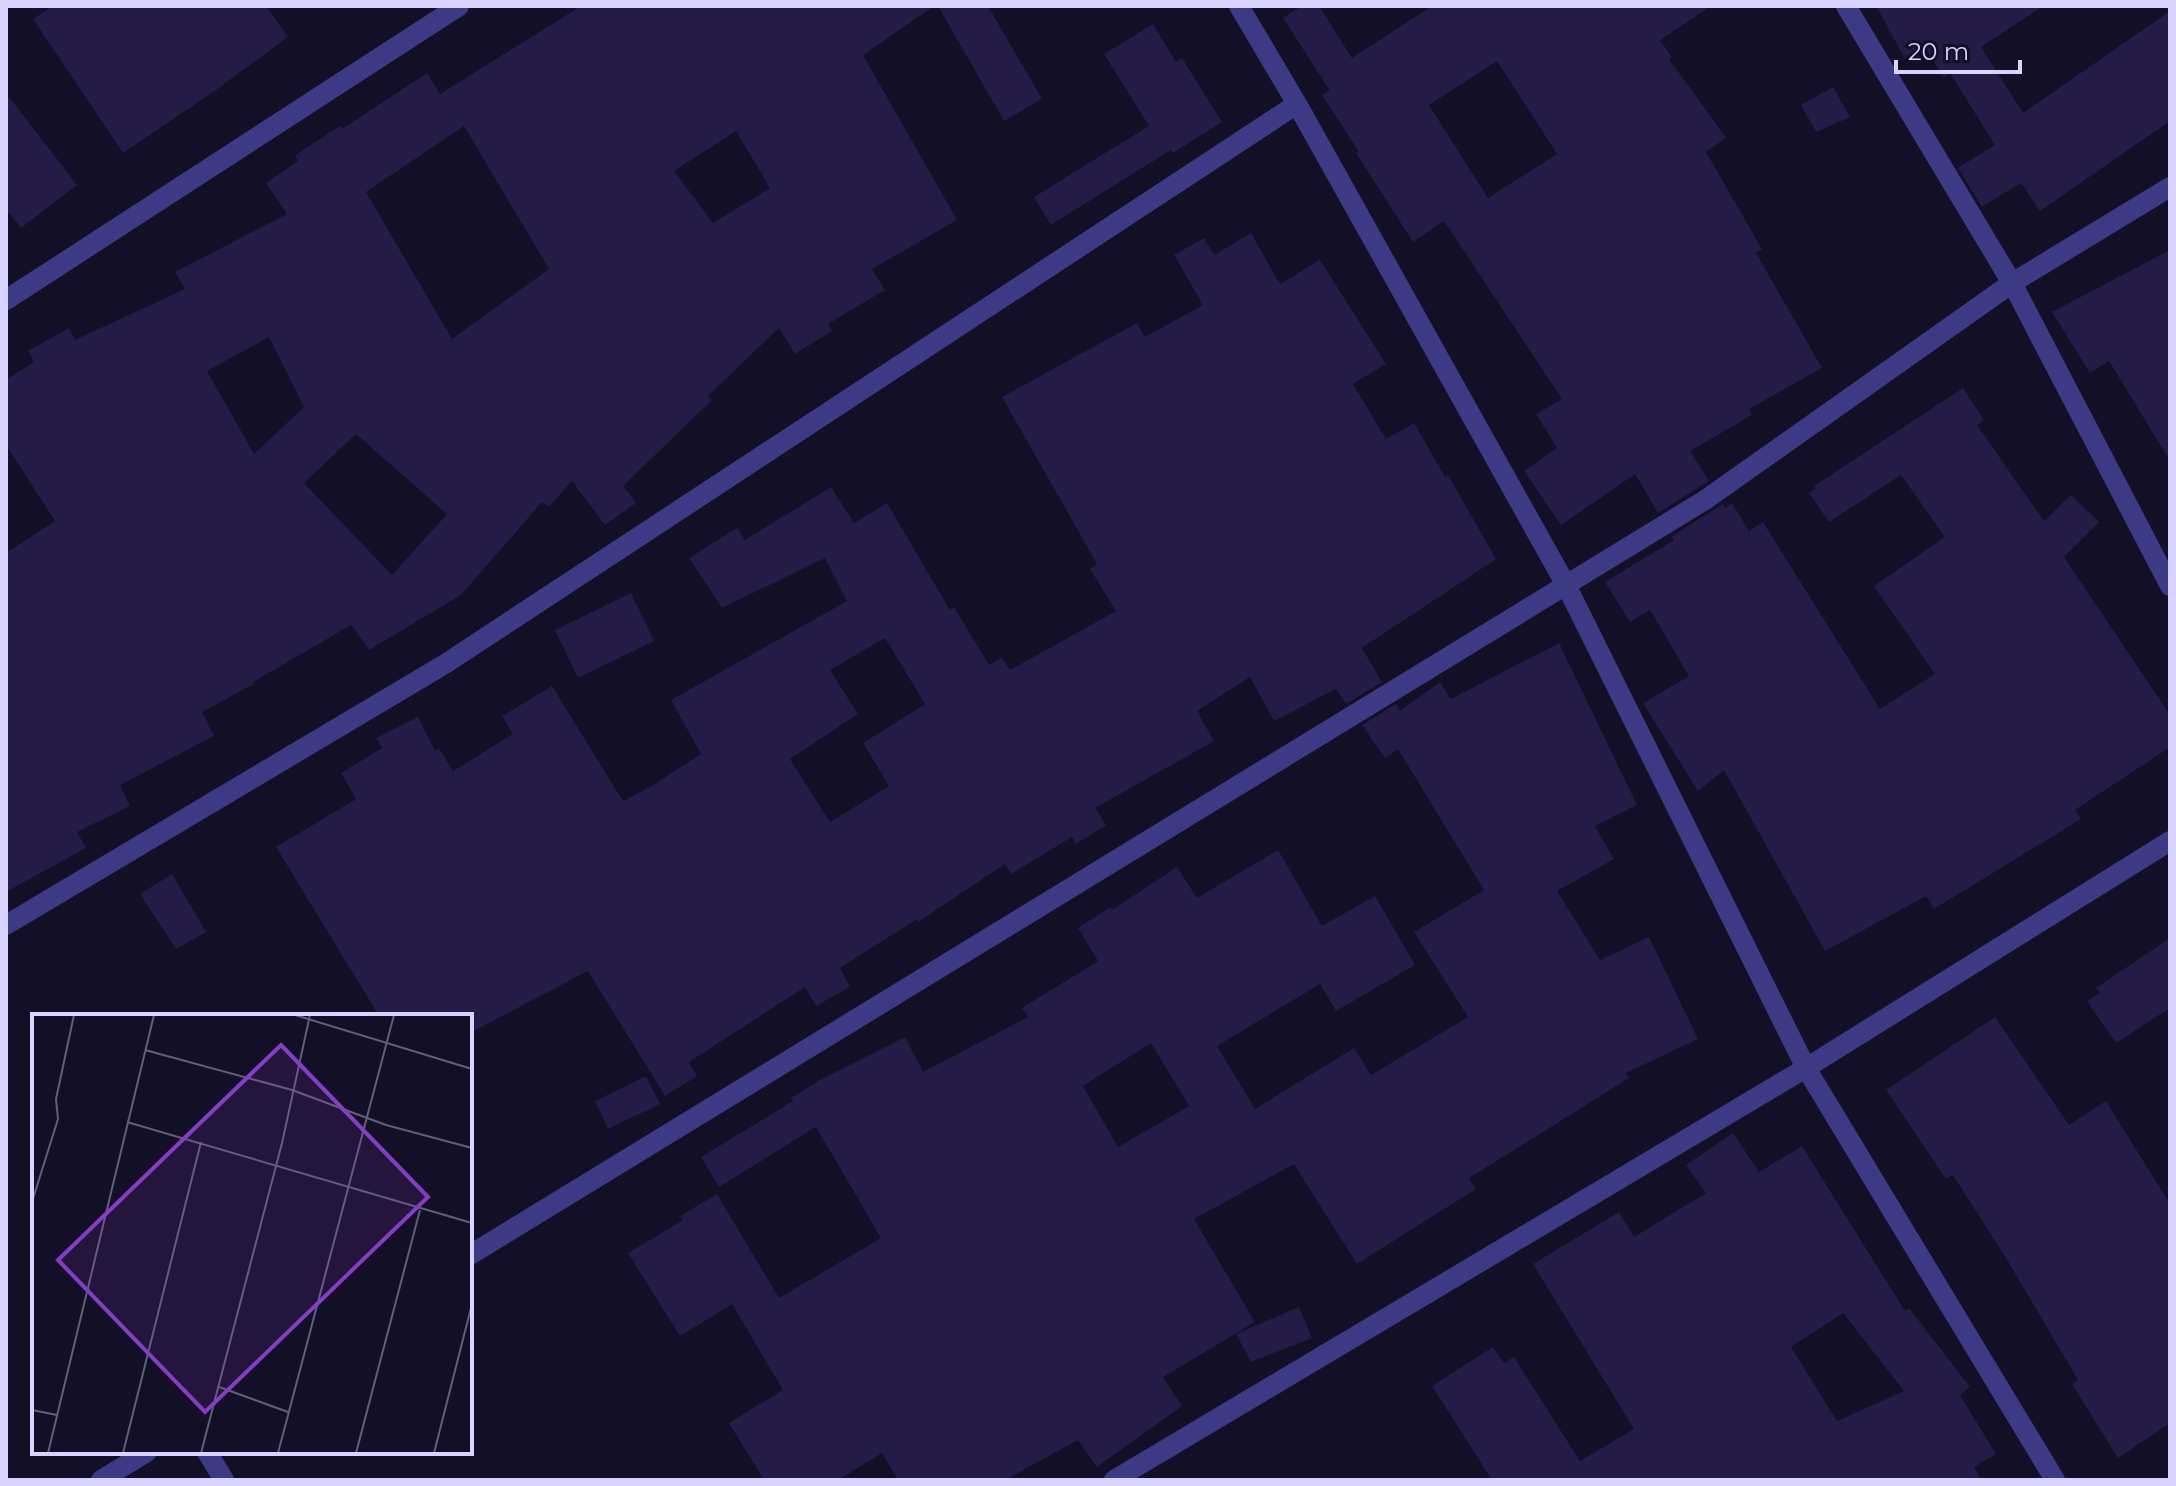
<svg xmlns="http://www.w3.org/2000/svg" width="2176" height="1486" font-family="Montserrat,sans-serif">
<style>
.building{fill:#241b47;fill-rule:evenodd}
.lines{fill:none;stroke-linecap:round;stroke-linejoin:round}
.minor{stroke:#3d3a85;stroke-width:20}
.inset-road{fill:none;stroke:#625e7d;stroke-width:2}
.view{fill:#843dc5;fill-opacity:0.15;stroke:#843dc5;stroke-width:4}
.inset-edge{fill:none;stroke:#d9d4ff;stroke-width:4}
</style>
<rect width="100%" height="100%" fill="#130f26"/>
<path class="building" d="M53 6H266L288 37 216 90 123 153 33 19Z
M581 6H934L863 55 957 220 872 269 885 290 828 324 832 331 795 354 779 328 708 396 712 400 623 486 636 503 605 525 572 481 549 507 542 502 461 595 369 650 351 625 253 682 254 684 202 712 214 736 120 785 130 806 77 832 86 848 6 892V553L55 521 6 445V380L34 362 28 351 69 328 75 340 185 289 175 272 287 214 266 183 298 161 295 155 340 126 342 129 427 73 440 94ZM464 126 549 269 452 339 366 192ZM736 131 770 188 713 223 674 171ZM269 337 304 407 254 454 207 371ZM356 434 447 514 392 575 304 483Z
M938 6H988L1042 99 1004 121Z
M1302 6H1319L1352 58 1432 6H1711L1660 40 1672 57 1669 59 1726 138 1706 152 1762 249 1756 253 1822 368 1749 409 1752 415 1690 451 1709 481 1658 513 1635 474 1561 525 1524 471 1557 448 1536 414 1562 399 1444 221 1413 242 1356 153 1359 152 1322 95 1330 91 1283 18ZM1497 61 1557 154 1488 198 1429 105Z
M1876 6H2043L1981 47 2023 113 2170 11V121L2040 211 2021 183 1982 207 1958 168 1995 145 1950 73 1944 77 1925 48 1905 59Z
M1153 24 1176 62 1182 58 1222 122 1173 153 1171 150 1051 225 1034 197 1149 126 1104 54Z
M1833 87 1850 117 1816 132 1801 105Z
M6 93 77 185 21 228 6 209Z
M1251 233 1280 284 1320 260 1386 364 1353 384 1386 439 1414 423 1445 477 1448 475 1496 559 1362 648 1382 682 1346 704 1336 689 1274 721 1250 677 1197 711 1214 741 1095 808 1106 825 1076 844 1072 837 1011 874 1005 864 918 922 917 919 840 968 850 987 816 1006 805 987 689 1062 697 1076 665 1096 588 971 470 1033V1016H379L276 847 356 799 341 773 382 748 376 738 418 717 435 751 439 748 453 771 513 734 502 716 552 686 623 801 650 787 701 754 671 700 847 601 825 558 722 608 689 558 737 528 745 540 831 487 854 523 887 503 950 610 954 607 989 665 1002 657 1010 670 1116 611 1090 569 1097 564 1002 397 1137 323 1145 337 1203 305 1174 255 1204 238 1214 255ZM885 638 925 704 863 743 889 786 830 822 790 759 858 714 830 670Z
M2170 250V461L2109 361 2090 373 2052 312Z
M1963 388 1984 420 1977 425 2044 521 2071 495 2099 522 2064 557 2170 715V747L2075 810 2081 819 1934 909 1926 896 1825 951 1724 770 1698 791 1643 703 1689 676 1650 610 1630 622 1605 582 1674 540 1672 536 1723 504 1725 508 1732 503 1749 531 1763 522 1880 709 1935 674 1874 586 1945 537 1901 475 1829 522 1809 493 1816 488 1814 486Z
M631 593 654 641 578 678 555 630Z
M1559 643 1637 805 1595 826 1614 859 1557 891 1600 960 1649 937 1698 1039 1626 1073 1629 1078 1469 1178 1476 1189 1357 1264 1294 1164 1194 1219 1255 1322 1163 1377 1182 1406 1097 1467 1078 1440 1005 1480H898L882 1453 838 1480H764L729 1423 783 1390 732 1304 680 1336 628 1253 683 1220 680 1216 717 1194 779 1298 881 1238 816 1127 719 1187 701 1157 793 1101 791 1098 820 1080 905 1037 923 1072 1028 1017 1022 1008 1098 961 1078 928 1110 907 1112 910 1177 867 1197 898 1278 850 1322 926 1375 896 1415 965 1336 1011 1320 984 1217 1046 1255 1109 1354 1048 1371 1075 1468 1017 1414 932 1484 890 1398 749 1385 758 1362 725 1396 704 1400 711 1440 682 1451 699ZM1151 1043 1189 1106 1118 1147 1083 1086Z
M172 874 206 932 176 949 140 894Z
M2170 938V1008L2116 1043 2087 1001 2100 993 2096 988Z
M1995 1017 2069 1125 2106 1101 2170 1204V1423L2118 1458 2072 1384 2078 1380 2009 1263 1953 1175 1946 1179 1886 1090Z
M646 1076 660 1104 608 1129 595 1101Z
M1733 1133 1759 1172 1802 1146 1905 1311 1909 1308 1970 1387 1960 1395 1996 1454 1974 1467 1981 1480H1492L1432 1386 1493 1347 1504 1363 1514 1357 1580 1461 1634 1429 1533 1264 1619 1212 1634 1237 1706 1193 1686 1165ZM1843 1313 1904 1391 1837 1421 1791 1347Z
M1299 1307 1312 1338 1251 1362 1236 1334Z"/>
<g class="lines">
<path class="minor" d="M1239 6 1297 104 1566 585 1806 1068 2055 1480
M1846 6 2012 283 2170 586
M6 300 459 6
M6 925 445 664 1297 104
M470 1255 1705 500 2012 283 2170 187
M207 1452 224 1480
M101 1480 147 1452
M1114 1480 1806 1068 2170 841"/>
</g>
<g transform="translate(32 1014)">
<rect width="440" height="440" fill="#130f26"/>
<path class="inset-road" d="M263 1 440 55M113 36 260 76 354 111 440 134M95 108 440 209M0 188 26 105 24 85 42 1M187 373 256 398M0 396 25 401M16 439 122 1M91 439 169 128M169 439 250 129 278 1M246 439 362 1M324 439 388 196M402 439 440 290"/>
<path class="view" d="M249 31 396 183 173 398 26 246Z"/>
<rect width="440" height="440" class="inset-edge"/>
</g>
<rect width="2176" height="1486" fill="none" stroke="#d9d4ff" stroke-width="16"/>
<path d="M1896 60v12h124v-12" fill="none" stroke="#d9d4ff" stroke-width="4"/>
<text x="1908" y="60" font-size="24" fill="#d9d4ff" stroke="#130f26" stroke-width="6" paint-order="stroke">20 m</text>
</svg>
